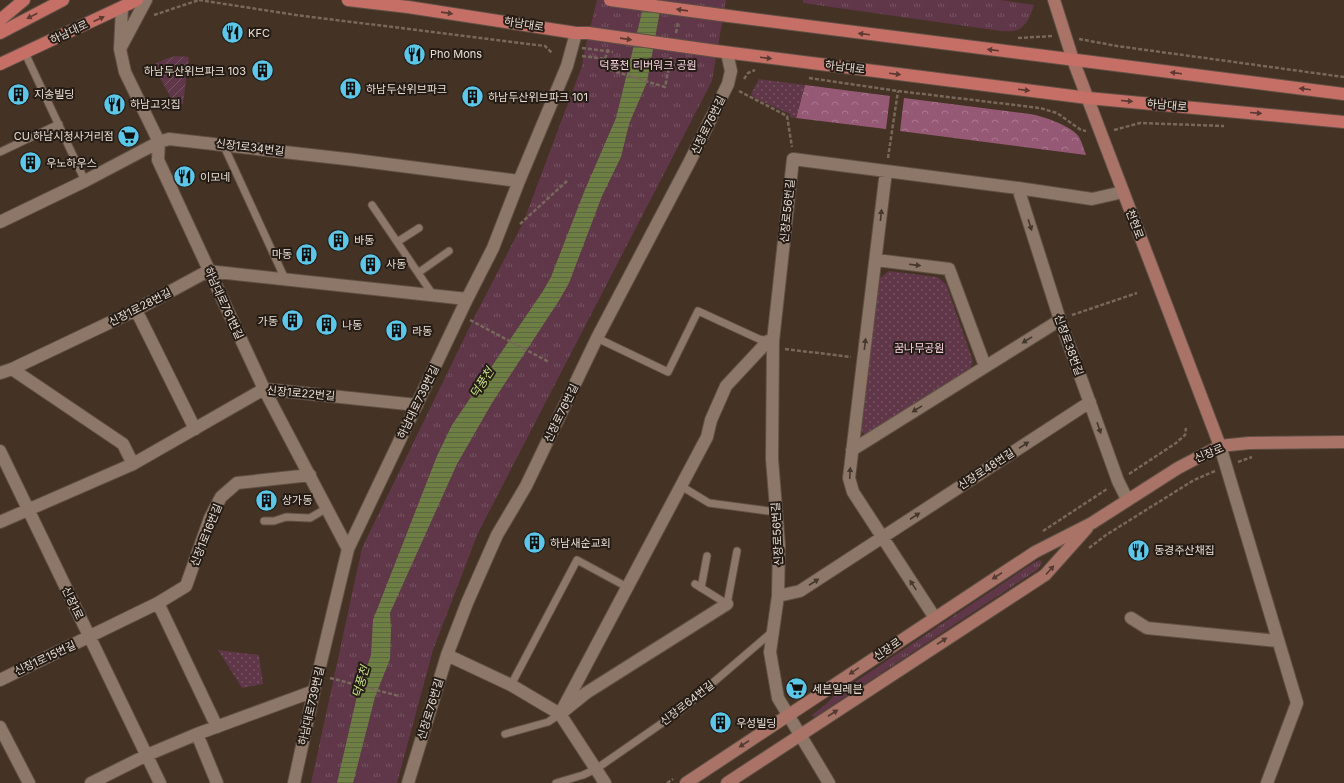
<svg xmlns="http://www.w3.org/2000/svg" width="1344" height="783" font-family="Inter,'Noto Sans KR',sans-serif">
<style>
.grass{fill:url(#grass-tufts)}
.forest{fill:url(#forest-crowns)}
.park{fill:url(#park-dots)}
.garden{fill:url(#garden-furrows)}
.water{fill:url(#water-rules)}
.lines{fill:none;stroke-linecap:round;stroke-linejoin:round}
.lane-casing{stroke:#605044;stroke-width:9}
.street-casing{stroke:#605044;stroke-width:14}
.secondary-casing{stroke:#605044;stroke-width:14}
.primary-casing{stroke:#605044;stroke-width:14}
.path{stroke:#78685b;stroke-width:2.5;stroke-dasharray:4 2;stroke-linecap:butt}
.lane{stroke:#8d7768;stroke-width:7}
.street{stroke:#8d7768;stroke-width:12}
.secondary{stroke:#a97367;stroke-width:12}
.primary{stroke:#c56f66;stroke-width:12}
.primary-bridge-casing{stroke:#605044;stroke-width:14;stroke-linecap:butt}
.path-bridge{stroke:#78685b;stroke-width:2.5;stroke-dasharray:4 2;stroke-linecap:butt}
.primary-bridge{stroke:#c56f66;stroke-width:12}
.oneway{fill:#5c3931}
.oneway2{fill:#44372e}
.oneway3{fill:#533a32}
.labels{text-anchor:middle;stroke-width:4;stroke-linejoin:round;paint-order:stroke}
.street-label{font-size:11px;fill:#eaded5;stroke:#241c15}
.poi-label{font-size:11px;fill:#eaded5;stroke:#241c15;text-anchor:start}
.park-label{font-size:11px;fill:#fbd5e5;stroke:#241c15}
.water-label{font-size:12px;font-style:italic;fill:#c7e289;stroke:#241c15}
</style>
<defs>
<pattern id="grass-tufts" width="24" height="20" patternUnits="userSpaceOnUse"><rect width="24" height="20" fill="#5f3749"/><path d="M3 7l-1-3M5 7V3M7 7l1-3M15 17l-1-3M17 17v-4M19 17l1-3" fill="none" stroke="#765462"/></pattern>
<pattern id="forest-crowns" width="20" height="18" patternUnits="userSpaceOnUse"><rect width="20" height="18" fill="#965975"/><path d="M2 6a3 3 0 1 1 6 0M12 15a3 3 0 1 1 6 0" fill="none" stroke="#aa788e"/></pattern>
<pattern id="park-dots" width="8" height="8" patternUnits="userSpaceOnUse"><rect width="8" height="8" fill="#5f3749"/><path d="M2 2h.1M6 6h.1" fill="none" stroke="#765462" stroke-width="1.8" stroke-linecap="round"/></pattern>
<pattern id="garden-furrows" width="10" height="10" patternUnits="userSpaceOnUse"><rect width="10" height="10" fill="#5f3749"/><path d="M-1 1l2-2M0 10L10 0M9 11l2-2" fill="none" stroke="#765462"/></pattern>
<pattern id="water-rules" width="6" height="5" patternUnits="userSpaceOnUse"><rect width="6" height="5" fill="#6d7f42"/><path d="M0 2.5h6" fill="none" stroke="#5d6741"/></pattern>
</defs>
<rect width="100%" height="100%" fill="#443224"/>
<path class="grass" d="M597 0H726L712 81 478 533 433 650 397 783H311L362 548 477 312 523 223 582 66 584 53Z
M803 0H1001L1034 5C1031 15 1027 26 1017 30 1012 32 1005 31 1001 31L803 3Z
M1040 560 1042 563 1037 570 815 717 812 716 813 714 825 705 834 696 1033 563Z"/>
<path class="forest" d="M805 85 890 96 886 129 796 118Z
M904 98 1030 114C1043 116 1072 126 1079 137 1082 142 1084 150 1086 155L900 131Z"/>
<path class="park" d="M759 79 805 85 796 118 790 117V114L755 98 751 94Z
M889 271 937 277 946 284 973 361 969 372 870 437 860 431 880 278Z
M218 650 259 655 263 684 242 688Z"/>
<path class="garden" d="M176 56 189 57 183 104H174L153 65 165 59Z"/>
<path class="water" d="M645 0H662L647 82 629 124 621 157 602 196 569 283 560 299 492 403 457 464 390 613 391 629 390 659 375 697 353 783H337L357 696 371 655 373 620 437 456 452 425 543 291 551 277 584 192 616 118Z"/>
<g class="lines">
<defs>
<path id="lane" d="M25 53 85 181
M223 144 285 279
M0 152 59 124
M372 205 433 295
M397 242 419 228
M418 273 449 251
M597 338 668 372 698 311 759 339 768 341
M681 486 709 503 776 512
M264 521H274L286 517 310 518 327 508
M695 584 727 604 737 551
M701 588 707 556
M511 685 577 560 627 587
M505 734 548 722 560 714
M556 783 583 775 596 769 681 710 772 632"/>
<path id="street" d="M122 8 120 49 125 72 159 142 158 160 264 389 348 549
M121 47 146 0
M886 171 849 478 853 492 935 618
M1018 188 1060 320 1118 481 1127 499
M0 222 85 181 159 142 169 139 355 160 519 181
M876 260 949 269 985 366
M136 310 195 429
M12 369 123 444 133 464
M0 373 12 369 136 310 208 271 467 299
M1220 446 1297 703 1267 783
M852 450 1060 320
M0 451 160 783
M0 522 133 464 264 389 417 405
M778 596 800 591 1090 402
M158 603 217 727
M1131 618 1147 628 1278 641
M447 655 511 685 560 714 586 693 727 604
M0 680 158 603 186 586 210 518 221 497 237 483 310 475
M0 727 29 783
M197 734 217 783
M91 783 147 755 197 734 314 691
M294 783 314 691 348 549 467 299 493 248 519 181 567 66 576 33
M408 783 447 655 467 603 497 535 526 486 597 338 690 161 728 84 731 71 727 53
M605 783 560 714 707 437 711 420 726 386 768 341H773
M829 783 778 698 770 652 778 596 779 545 772 459 773 341 793 159 1018 188 1092 199 1123 192"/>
<path id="secondary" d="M1054 0 1073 60 1220 446
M686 783 1035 552 1092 523 1178 468 1220 446 1249 443 1344 442
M727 783 1045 575 1087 528"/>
<path id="primary" d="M348 0 408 7 576 33H588
M721 15 1344 94
M0 20 24 0
M0 33 63 0
M716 51 1088 98 1344 122
M0 64 137 0"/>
</defs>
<use href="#lane" class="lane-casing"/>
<use href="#street" class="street-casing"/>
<use href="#secondary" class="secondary-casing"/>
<use href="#primary" class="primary-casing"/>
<path class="path" d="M199 0 296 15 545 46 552 53
M154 15 199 0
M676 33 678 22
M1018 38 1053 36
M1079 39 1117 46 1344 77
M608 49 605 59 607 69 665 87 671 57
M582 56 605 59
M809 78 898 91 1040 108 1057 113 1081 130 1086 131
M744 79 748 73 755 70
M739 91 787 116 792 147
M1114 130 1140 123 1224 126
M888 158 898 91
M520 224 567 181
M1072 315 1137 293
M470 320 549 362
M785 349 851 357
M1238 462 1252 457
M1129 474 1176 443 1185 435 1186 428
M1043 531 1107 489
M1089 548 1106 535 1194 480 1215 471
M330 678 399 696
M667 783 673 779"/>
<use href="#lane" class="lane"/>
<use href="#street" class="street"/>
<use href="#secondary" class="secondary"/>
<use href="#primary" class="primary"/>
<defs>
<path id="primary-bridge" d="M610 0 721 15
M588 33 716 51"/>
</defs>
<use href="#primary-bridge" class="primary-bridge-casing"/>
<path class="path-bridge" d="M582 48 613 52"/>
<use href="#primary-bridge" class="primary-bridge"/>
</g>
<defs><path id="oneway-solid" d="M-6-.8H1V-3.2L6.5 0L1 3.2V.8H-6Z"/></defs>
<g class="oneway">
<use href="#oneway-solid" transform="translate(682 10) rotate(-172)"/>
<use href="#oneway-solid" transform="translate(447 13) rotate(8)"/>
<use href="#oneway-solid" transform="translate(32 16) rotate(153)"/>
<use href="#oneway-solid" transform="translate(99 19) rotate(-25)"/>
<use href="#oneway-solid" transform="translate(864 34) rotate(-173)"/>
<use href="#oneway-solid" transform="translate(626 39) rotate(8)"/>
<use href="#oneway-solid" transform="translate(993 50) rotate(-173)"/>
<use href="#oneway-solid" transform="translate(766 58) rotate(7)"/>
<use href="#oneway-solid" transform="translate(1176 73) rotate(-173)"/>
<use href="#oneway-solid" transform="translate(895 74) rotate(7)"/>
<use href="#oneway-solid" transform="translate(1305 89) rotate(-173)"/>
<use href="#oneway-solid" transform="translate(1024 90) rotate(7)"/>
<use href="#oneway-solid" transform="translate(1127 101) rotate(5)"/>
<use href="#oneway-solid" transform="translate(1256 113) rotate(5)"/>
</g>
<g class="oneway2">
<use href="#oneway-solid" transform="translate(881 215) rotate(-84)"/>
<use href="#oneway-solid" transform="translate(1030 225) rotate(72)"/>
<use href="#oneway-solid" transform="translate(915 265) rotate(7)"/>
<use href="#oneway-solid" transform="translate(1027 340) rotate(148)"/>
<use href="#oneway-solid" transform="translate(865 344) rotate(-83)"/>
<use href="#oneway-solid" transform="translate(917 409) rotate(148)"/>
<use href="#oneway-solid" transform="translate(1099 428) rotate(71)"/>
<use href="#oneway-solid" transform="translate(1024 445) rotate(-33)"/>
<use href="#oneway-solid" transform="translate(850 473) rotate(-87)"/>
<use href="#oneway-solid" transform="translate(915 516) rotate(-33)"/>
<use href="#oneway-solid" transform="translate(814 582) rotate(-33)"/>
<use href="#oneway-solid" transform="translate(913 585) rotate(-123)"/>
</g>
<g class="oneway3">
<use href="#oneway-solid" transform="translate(1050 570) rotate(-48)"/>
<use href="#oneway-solid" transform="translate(997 576) rotate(147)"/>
<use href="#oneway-solid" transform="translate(942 641) rotate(-33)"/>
<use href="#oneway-solid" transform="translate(854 671) rotate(146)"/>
<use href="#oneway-solid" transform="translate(833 713) rotate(-33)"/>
<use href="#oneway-solid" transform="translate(744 744) rotate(147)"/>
</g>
<defs>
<symbol id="restaurant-disc" viewBox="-11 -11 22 22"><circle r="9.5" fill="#5cc7e8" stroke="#241c15"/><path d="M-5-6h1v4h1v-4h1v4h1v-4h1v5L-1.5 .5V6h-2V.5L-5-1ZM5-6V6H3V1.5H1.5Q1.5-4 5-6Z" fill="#111"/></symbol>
<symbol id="building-disc" viewBox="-11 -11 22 22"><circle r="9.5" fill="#5cc7e8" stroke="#241c15"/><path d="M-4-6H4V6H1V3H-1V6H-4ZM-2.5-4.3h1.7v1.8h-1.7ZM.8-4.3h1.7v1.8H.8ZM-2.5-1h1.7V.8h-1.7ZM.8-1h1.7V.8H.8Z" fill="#111"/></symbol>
<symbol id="supermarket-disc" viewBox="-11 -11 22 22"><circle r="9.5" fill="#5cc7e8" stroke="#241c15"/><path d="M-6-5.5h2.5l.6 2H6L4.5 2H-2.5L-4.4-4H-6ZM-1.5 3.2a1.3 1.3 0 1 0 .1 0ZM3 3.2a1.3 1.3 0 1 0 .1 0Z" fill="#111"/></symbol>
</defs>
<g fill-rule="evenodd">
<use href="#restaurant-disc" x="220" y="20" width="25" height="25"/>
<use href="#restaurant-disc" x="402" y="42" width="25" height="25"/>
<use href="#building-disc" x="250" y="58" width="25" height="25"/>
<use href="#building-disc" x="338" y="76" width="25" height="25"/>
<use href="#building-disc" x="6" y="82" width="25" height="25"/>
<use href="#building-disc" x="460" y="84" width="25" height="25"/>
<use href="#restaurant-disc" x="102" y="92" width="25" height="25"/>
<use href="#supermarket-disc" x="116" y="124" width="25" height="25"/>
<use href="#building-disc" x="18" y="150" width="25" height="25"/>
<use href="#restaurant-disc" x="172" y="164" width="25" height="25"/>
<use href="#building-disc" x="326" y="228" width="25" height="25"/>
<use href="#building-disc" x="294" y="242" width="25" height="25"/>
<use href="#building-disc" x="358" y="252" width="25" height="25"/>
<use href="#building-disc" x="280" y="308" width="25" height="25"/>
<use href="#building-disc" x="314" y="312" width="25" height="25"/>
<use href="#building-disc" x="384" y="318" width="25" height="25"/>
<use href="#building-disc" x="254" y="488" width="25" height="25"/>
<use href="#building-disc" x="522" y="530" width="25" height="25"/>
<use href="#restaurant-disc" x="1126" y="538" width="25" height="25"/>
<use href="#supermarket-disc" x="784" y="676" width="25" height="25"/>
<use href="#building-disc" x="708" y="710" width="25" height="25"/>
</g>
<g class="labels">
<g class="street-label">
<text transform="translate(524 24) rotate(9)" y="4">하남대로</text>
<text transform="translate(69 32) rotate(-25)" y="4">하남대로</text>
<text transform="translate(845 67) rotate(7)" y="4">하남대로</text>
<text transform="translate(1167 105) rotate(5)" y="4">하남대로</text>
<text transform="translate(708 125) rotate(-64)" y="4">신장로76번길</text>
<text transform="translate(250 147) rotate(7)" y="4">신장1로34번길</text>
<text transform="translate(787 211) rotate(-84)" y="4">신장로56번길</text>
<text transform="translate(1135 224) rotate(69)" y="4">천현로</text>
<text transform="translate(224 303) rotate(65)" y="4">하남대로761번길</text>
<text transform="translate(140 307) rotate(-27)" y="4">신장1로28번길</text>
<text transform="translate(1069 345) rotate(70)" y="4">신장로38번길</text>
<text transform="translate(301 393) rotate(5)" y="4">신장1로22번길</text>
<text transform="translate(418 402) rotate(-64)" y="4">하남대로739번길</text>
<text transform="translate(561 413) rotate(-64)" y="4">신장로76번길</text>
<text transform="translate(1209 453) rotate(-23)" y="4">신장로</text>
<text transform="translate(986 469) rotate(-33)" y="4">신장로48번길</text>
<text transform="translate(777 534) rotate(-93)" y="4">신장로56번길</text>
<text transform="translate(206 535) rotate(-68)" y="4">신장1로16번길</text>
<text transform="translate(73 603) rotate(64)" y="4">신장1로</text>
<text transform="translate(887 649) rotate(-34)" y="4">신장로</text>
<text transform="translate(45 658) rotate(-25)" y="4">신장1로15번길</text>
<text transform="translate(687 703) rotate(-38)" y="4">신장로64번길</text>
<text transform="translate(311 706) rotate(-77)" y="4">하남대로739번길</text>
<text transform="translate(430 709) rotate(-73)" y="4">신장로76번길</text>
</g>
<g class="poi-label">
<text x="248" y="37">KFC</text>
<text x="430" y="58">Pho Mons</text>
<text x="246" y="75" text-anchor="end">하남두산위브파크 103</text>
<text x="366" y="93">하남두산위브파크</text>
<text x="34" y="98">지송빌딩</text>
<text x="488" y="101">하남두산위브파크 101</text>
<text x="130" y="108">하남고깃집</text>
<text x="114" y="140" text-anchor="end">CU 하남시청사거리점</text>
<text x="46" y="167">우노하우스</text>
<text x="200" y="181">이모네</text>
<text x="354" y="244">바동</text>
<text x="292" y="258" text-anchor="end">마동</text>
<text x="386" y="268">사동</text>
<text x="278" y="325" text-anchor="end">가동</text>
<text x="342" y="329">나동</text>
<text x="412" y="335">라동</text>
<text x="282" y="504">상가동</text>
<text x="550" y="547">하남새순교회</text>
<text x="1154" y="554">동경주산채집</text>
<text x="812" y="693">세븐일레븐</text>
<text x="736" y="727">우성빌딩</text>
</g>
<g class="park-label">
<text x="648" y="69">덕풍천 리버워크 공원</text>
<text x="919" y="352">꿈나무공원</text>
</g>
<g class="water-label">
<text transform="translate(482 383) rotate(-57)" y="4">덕풍천</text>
<text transform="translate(361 682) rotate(-74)" y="4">덕풍천</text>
</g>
</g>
</svg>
